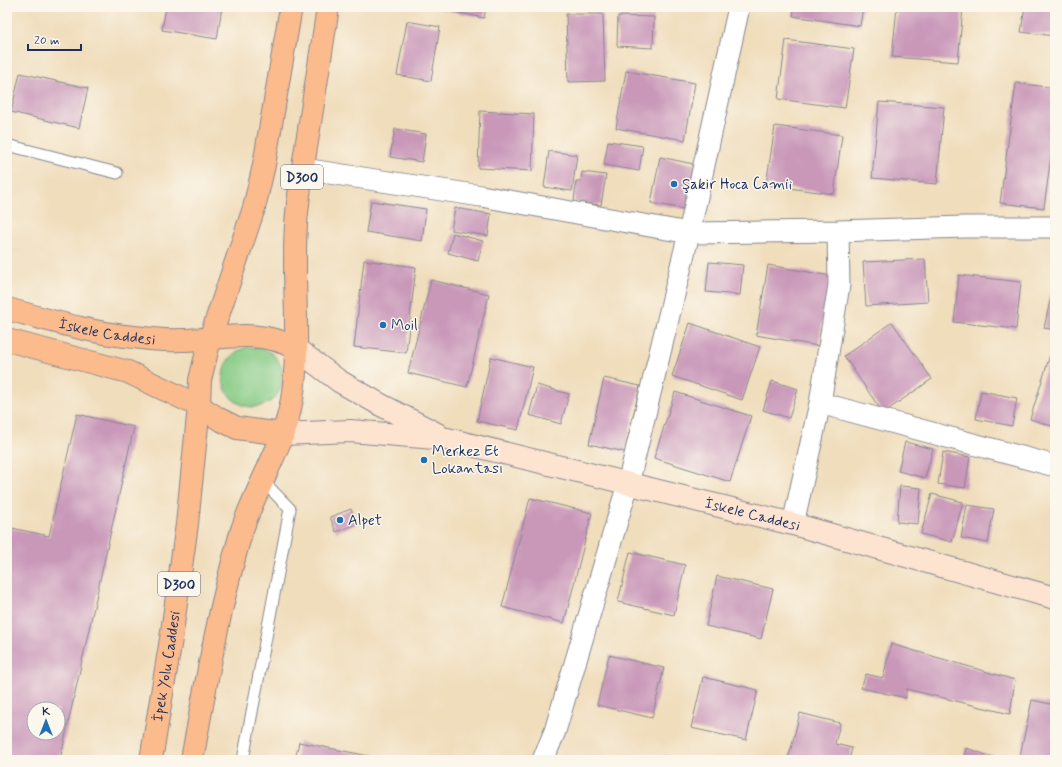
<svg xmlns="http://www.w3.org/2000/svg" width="1062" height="767" font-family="Mynerve,sans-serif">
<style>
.green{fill:#85ca84;stroke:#507c71}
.building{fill:#c998b9;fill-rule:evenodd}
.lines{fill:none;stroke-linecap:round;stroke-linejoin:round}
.service-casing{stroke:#86868d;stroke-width:13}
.minor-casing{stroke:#86868d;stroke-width:23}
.secondary-casing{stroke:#86868d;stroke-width:24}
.primary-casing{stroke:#86868d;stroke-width:24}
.trunk-casing{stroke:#86868d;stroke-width:24}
.service{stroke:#fff;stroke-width:11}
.minor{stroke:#fff;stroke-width:21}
.secondary{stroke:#fde4d1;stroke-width:22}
.primary{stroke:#fbbb8d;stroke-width:22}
.trunk{stroke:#fbbb8d;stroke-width:22}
.poi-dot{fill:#1f6fb2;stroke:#fbf7ec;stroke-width:1.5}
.labels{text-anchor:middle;stroke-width:3;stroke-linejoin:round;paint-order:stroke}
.shield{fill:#fbf7ec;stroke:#5e6b89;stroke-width:1}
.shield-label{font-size:14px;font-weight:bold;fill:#1b2f5e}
.poi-label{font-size:15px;fill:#1b2f5e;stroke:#fbf7ec;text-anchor:start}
.street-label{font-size:15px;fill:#1b2f5e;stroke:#fbf7ec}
</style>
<rect width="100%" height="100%" fill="#fbf7ec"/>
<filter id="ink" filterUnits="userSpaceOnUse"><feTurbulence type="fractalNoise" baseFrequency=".025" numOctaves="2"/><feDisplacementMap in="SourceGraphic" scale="8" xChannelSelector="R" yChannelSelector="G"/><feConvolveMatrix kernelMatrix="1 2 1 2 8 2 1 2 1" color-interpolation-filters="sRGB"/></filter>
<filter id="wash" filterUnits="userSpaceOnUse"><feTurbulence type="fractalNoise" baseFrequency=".012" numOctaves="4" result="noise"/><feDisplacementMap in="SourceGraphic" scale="16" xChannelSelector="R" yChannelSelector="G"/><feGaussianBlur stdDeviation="0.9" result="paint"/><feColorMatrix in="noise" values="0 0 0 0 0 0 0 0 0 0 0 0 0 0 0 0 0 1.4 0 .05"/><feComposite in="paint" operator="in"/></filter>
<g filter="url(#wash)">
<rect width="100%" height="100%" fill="#f0ddbc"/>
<path class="green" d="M223 377a30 30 0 1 1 60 0a30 30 0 1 1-60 0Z"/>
<g id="blocks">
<path class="building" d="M166 7H222L217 39 162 30Z
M430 7H486L484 18Z
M794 7H863L860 26 793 16Z
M897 7H963L958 62 892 57Z
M1025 7H1055V36L1021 32Z
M566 14H603L605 81 568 82Z
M618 16 654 17 653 48 617 46Z
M407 21 440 27 431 81 397 75Z
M786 40 854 49 845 108 778 99Z
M626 71 695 83 685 140 616 128Z
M20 73 88 88 79 128 11 112Z
M1016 83 1055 88V126L1044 208 1000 203Z
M879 102 944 107 937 184 872 178Z
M480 111 534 114 532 171 478 168Z
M775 126 842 135 834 194 766 185Z
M395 129 426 134 422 162 390 157Z
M608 141 643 146 639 171 604 165Z
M549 151 577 155 572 191 544 187Z
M660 157 698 165 689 210 651 203Z
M582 172 606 175 601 205 574 202 576 181H581Z
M371 201 426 209 422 241 366 232Z
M455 208 491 214 488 236 451 230Z
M453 233 483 241 478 261 448 253Z
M925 259 928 302 866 306 863 262Z
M364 260 416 267 406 353 354 347Z
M709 262 743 265 740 295 706 292Z
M768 265 831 276 818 346 756 335Z
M959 275 1021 282 1016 329 954 322Z
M431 280 489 294 467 387 408 373Z
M1054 282H1055V330L1044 328Z
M892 322 932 379 883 413 844 356Z
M690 323 760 347 742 400 672 376Z
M1050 355 1055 357V427L1030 419Z
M491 357 533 367 518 430 477 421Z
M604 378 640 386 625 452 589 444Z
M772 381 798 389 789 418 763 410Z
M537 385 569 394 561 424 529 415Z
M981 391 1017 398 1012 426 976 419Z
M675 392 751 416 730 482 654 458Z
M77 414 134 427 60 760H7V689L9 682H7V527L49 536ZM34 709H58V733H34Z
M905 442 933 449 925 478 898 471Z
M943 452 970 457 965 488 938 484Z
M900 486 921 488 918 524 897 522Z
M7 488 10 489 8 498H7Z
M932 494 963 502 952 542 921 534Z
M530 498 592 513 564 623 502 607Z
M967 505 994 509 988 543 961 538Z
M351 509 357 524 336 532 330 517Z
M630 552 685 565 674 615 618 602Z
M717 576 773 589 761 639 706 626Z
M891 644 1015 680 1010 714 906 689V698L861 688 866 674 883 678Z
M609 655 664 668 652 718 597 705Z
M703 677 758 690 746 740 691 728Z
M1032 700 1055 705V760H1019Z
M800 713 840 723 835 744 852 748 849 760H788Z
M299 742 369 756 368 760H295Z
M966 748 1002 760H963Z
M663 756 680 759V760H662Z"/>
</g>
</g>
<g filter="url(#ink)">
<use href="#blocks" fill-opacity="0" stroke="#86868d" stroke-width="1"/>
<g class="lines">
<defs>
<path id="service" d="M7 145 117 173
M243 760 290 509 262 480"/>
<path id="minor" d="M303 169 481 196 689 233 838 231 965 227H1055
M820 403 1055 466
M793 524 820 403 839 285 838 231
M543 760 555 731 628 484 689 233 739 7"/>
<g id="secondary">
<path d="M295 348 339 381 381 405 437 434"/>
<path id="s1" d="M283 434 350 431 447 439 793 524 1055 598"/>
</g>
<g id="primary">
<path id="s2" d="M7 309C49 320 91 333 134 337 149 339 165 341 180 340 221 340 257 327 295 348"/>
<path d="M7 340 128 372 199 406 219 419 237 428 283 434"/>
</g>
<g id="trunk">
<path id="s3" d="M151 760 171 639 187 524 199 406 200 380 210 339 254 208 264 165 291 7"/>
<path d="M192 760C206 683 219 608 241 533 255 488 284 447 292 399 301 343 292 282 296 225 298 193 304 161 309 129 315 89 322 48 328 7"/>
</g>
</defs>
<use href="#service" class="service-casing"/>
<use href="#minor" class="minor-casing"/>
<use href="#secondary" class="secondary-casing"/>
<use href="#primary" class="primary-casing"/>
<use href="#trunk" class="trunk-casing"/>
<use href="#service" class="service"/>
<use href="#minor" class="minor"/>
<use href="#secondary" class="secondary"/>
<use href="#primary" class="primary"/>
<use href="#trunk" class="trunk"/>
</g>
</g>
<g class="poi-dot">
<circle cx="674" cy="184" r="4"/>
<circle cx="383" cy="325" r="4"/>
<circle cx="424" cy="460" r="4"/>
<circle cx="340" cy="520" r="4"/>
</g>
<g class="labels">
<g class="shield">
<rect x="281" y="165" width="42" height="24" rx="3"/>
<rect x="158" y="572" width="42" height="24" rx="3"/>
</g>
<g class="shield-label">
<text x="302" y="182">D300</text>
<text x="179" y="589">D300</text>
</g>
<g class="poi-label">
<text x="682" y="189">Şakir Hoca Camii</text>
<text x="391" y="330">Moil</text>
<text x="432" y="456">Merkez Et<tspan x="432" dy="17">Lokantası</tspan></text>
<text x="348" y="525">Alpet</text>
</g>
<g class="street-label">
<text dy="5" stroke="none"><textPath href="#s2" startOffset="103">İskele Caddesi</textPath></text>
<text dy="5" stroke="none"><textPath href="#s1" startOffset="479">İskele Caddesi</textPath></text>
<text dy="5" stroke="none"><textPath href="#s3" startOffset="95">İpek Yolu Caddesi</textPath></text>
</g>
</g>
<rect width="1062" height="767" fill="none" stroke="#fbf7ec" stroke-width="24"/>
<g transform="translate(46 721)"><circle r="19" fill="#fbf7ec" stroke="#a1a7b3"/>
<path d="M0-3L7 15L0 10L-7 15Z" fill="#1f6fb2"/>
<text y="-6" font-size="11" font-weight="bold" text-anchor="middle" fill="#1b2f5e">K</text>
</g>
<path d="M28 44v6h53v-6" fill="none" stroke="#1b2f5e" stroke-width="2"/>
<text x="34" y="44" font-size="12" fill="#1b2f5e" stroke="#fbf7ec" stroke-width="3" paint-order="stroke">20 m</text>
</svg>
